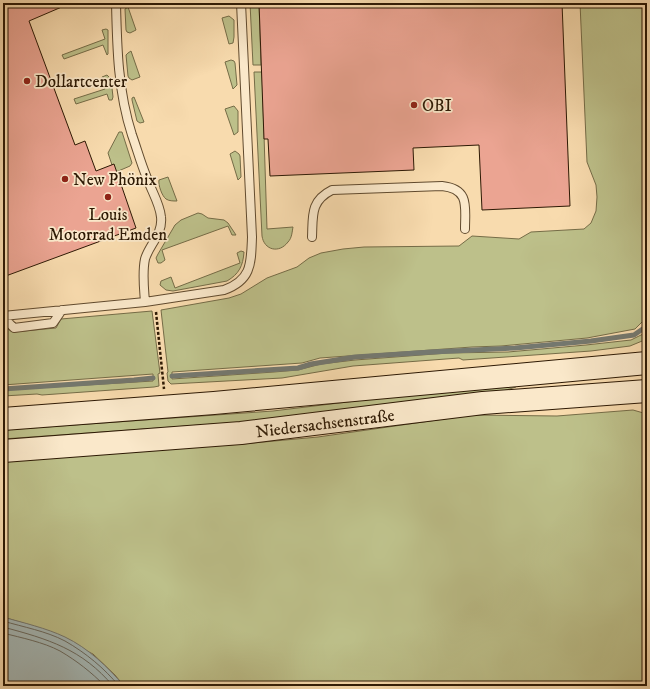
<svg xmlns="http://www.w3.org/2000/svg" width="650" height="689" font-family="'IM FELL DW Pica',serif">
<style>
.green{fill:#bdc08a;stroke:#756c47}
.water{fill:#a4b8b7;stroke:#74786f}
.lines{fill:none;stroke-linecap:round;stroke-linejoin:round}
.shore{stroke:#68685e;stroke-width:1}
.stream{stroke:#74786f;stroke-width:5}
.building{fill:#eba492;stroke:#2d1904}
.lane-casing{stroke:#604a2e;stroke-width:10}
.secondary-casing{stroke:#2d1904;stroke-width:24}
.path{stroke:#2d1904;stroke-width:2.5;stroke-dasharray:3 2;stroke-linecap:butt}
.lane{stroke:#fae8ca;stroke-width:8}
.secondary{stroke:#fae8ca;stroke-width:22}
.poi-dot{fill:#8f2418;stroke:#fae8ca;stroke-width:1.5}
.labels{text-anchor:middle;stroke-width:3.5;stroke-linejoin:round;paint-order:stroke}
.poi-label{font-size:17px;fill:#2d1904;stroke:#fae8ca;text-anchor:start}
.street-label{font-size:17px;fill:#2d1904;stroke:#fae8ca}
</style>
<rect width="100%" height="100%" fill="#f8dbae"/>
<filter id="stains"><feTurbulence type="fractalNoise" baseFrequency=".005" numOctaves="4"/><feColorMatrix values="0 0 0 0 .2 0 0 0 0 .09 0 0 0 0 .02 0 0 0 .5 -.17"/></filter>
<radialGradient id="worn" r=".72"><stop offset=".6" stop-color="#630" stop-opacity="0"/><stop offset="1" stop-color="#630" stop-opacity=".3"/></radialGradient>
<path class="green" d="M250 3H259L261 65H253Z
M580 3H647V317L635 329 587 338 501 346 472 347 320 358 302 363 172 372V379L274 372 298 370 321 364 355 360 448 353 508 352 586 345 631 340 647 332V339L630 346 591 351 463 360 459 358 353 366 282 378 171 384 168 381 167 373 168 372 161 310 229 298 241 294 267 278 297 267 309 258 321 253 343 249 364 247 459 246 472 236 519 239 531 232 584 229 591 223 596 211 597 197 596 185 587 162Z
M128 7 136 30 130 33 127 32 126 30 125 9Z
M229 16 234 20V37L233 43 229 44 222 18Z
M106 29 108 30V54L107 55 103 45 64 59 62 55 105 39 102 30Z
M131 51 140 77 132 80 129 78 128 76 126 55 128 53Z
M231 60 234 61 235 63 237 85 233 89 225 62Z
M254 72H262L267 229 293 227C292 232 292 238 288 242 279 254 264 250 262 236Z
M107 75 111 79 113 97 112 100H109L107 94 76 104 74 99 105 89 102 77Z
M134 97 144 122 140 123 137 121 132 100V98Z
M234 106 238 111V132L234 135 225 109Z
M119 132H122L132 163 130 166 116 172 112 165 108 153Z
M235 151 239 154 240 156 241 177 238 180 230 154Z
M168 177 177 201C173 201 169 201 166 199 162 196 158 185 159 180Z
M198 213 202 214 208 218 224 220 228 223 236 235H232L228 226 162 250 165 260 161 263H158L156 258 158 254 175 225 181 220Z
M241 251 244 252C243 266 239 274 227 281L173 291 166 290 160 285 161 281 171 277 175 288 240 263 237 253Z
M152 311 160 373 158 374 159 386 154 387 42 395 37 394 3 396V390L153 381V374L3 385V326L13 332 56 328 61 319Z
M514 385 516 387 503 391 271 420 3 439V430L273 411 405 395Z
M633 410 647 414V686H124L115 675 93 654 36 627 3 617V461L242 444 318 437 472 415 557 416Z"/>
<path class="water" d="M3 617C24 623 46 628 65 637 88 648 108 667 124 686H3Z"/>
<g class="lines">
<path class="shore" d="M3 621C23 627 46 631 65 641 86 653 104 668 119 686
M3 627C48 639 82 649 113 686
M3 633C22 638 43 642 60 651 77 661 91 672 105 686"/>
<path class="stream" d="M172 376 298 368 311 364 355 357 432 352 515 348 591 341 634 335 647 326
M3 389 134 380 153 378"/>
</g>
<path class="building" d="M3 3H71L29 21 75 145 85 141 96 171 114 164 136 228 3 277Z
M259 3H562L570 206 482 210 479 145 413 148 414 170 270 176 268 139H264Z"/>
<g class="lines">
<defs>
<path id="lane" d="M116 3C117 48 118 92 132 135 137 149 141 164 147 178 151 190 160 204 161 217 163 234 149 245 145 259 142 273 144 288 145 302L224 290C252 280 251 263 252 237L241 3
M312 237C313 216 310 201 332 190L442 186C470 189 465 207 465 229
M3 316 145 302
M3 317 14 328 53 323 62 310"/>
<path id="secondary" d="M3 419 214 403 647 363
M3 451 241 433 483 403 647 391"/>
</defs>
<use href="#lane" class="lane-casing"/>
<use href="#secondary" class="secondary-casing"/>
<path class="path" d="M156 312 164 389"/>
<use href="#lane" class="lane"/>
<use href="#secondary" class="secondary"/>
</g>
<g class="poi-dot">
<circle cx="27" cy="81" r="4"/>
<circle cx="414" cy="105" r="4"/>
<circle cx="65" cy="179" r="4"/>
<circle cx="108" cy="197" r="4"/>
</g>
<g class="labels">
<g class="poi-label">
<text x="35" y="87">Dollartcenter</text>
<text x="422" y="111">OBI</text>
<text x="73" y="185">New Phönix</text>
<text x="108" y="220" text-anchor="middle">Louis<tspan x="108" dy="20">Motorrad Emden</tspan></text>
</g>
<g class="street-label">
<text transform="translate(325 423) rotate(-7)" y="6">Niedersachsenstraße</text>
</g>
</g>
<rect width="650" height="689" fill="none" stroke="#f8dbae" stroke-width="16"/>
<rect x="4" y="4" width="642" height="681" fill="none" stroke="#2d1904" stroke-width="2"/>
<rect x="8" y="8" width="634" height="673" fill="none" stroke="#2d1904"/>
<rect width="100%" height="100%" filter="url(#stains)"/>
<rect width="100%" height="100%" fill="url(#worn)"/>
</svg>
